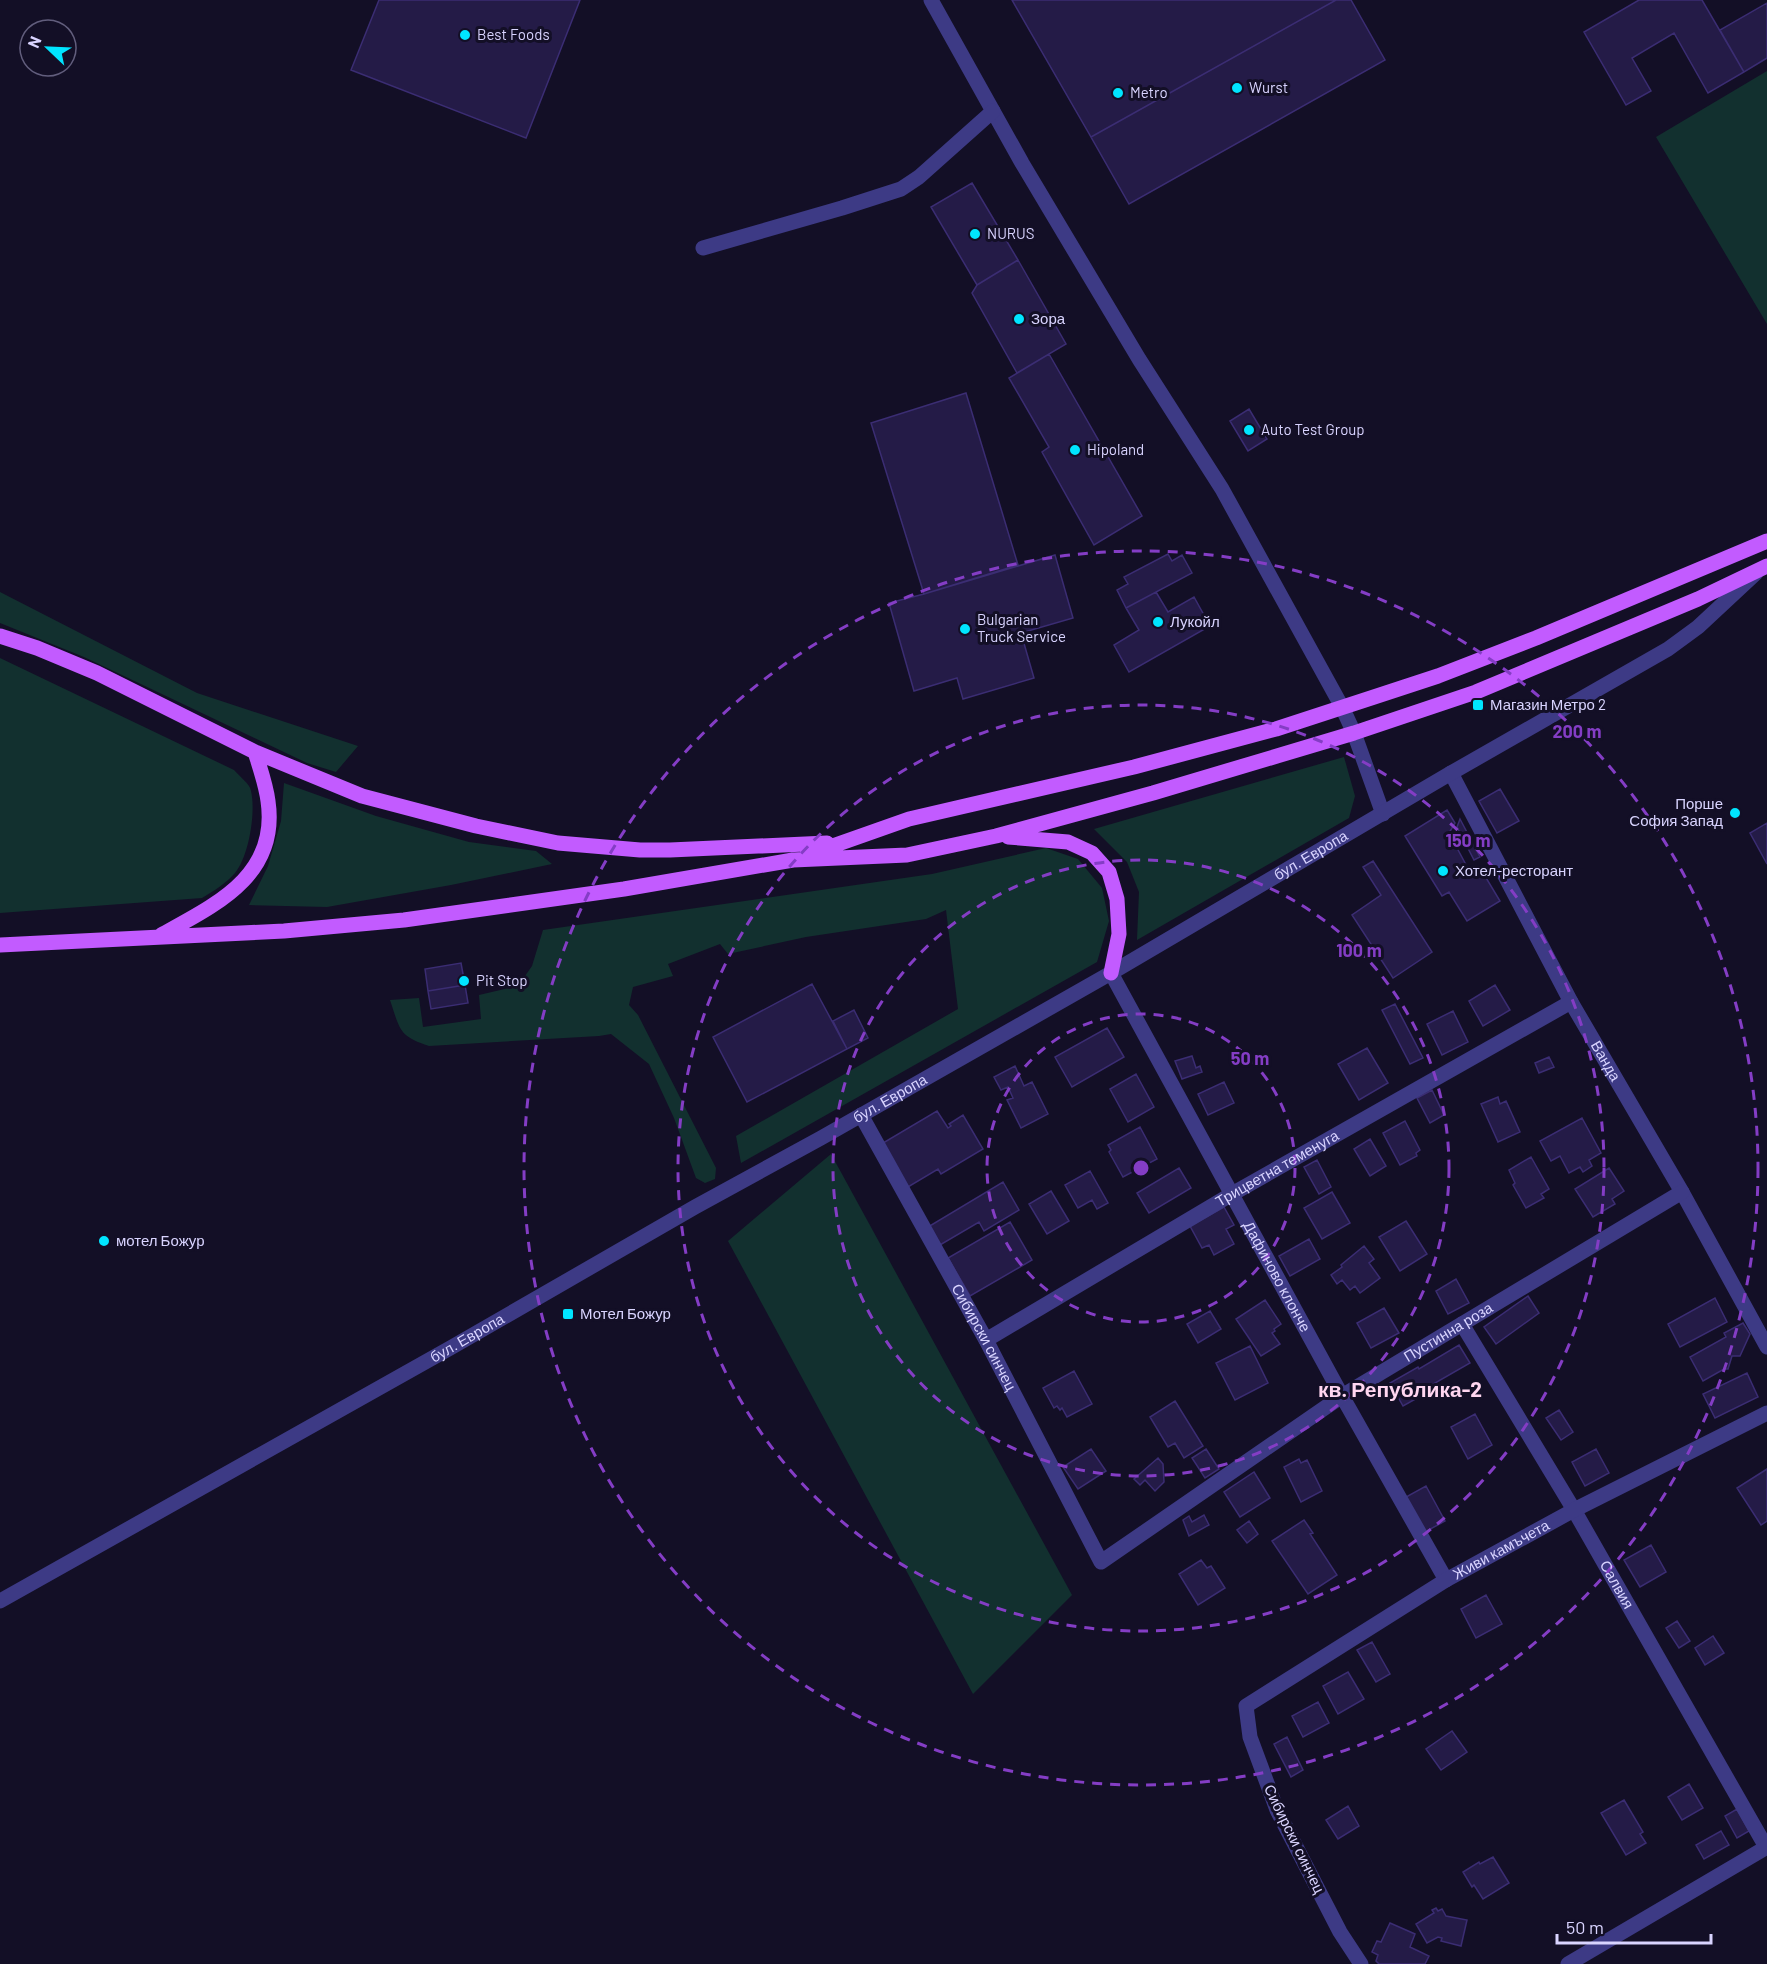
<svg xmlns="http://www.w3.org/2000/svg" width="1767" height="1964" font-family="Barlow,sans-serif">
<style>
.green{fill:#12302f}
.building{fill:#241b47;stroke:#3b2d73;stroke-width:1.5}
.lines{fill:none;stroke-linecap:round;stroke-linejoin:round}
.minor{stroke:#3d3a85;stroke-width:15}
.major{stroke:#c25bff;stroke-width:15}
.ring{fill:none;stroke:#843dc5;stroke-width:3;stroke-dasharray:10 8}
.poi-dot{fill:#00e5ff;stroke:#130f26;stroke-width:2}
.labels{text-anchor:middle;stroke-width:6;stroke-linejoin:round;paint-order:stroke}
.poi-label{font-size:15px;fill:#d9d4ff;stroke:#130f26;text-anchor:start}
.street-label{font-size:15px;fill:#d9d4ff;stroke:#130f26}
.district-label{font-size:21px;font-weight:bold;fill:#ffd6f0;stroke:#130f26}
.centre{fill:#843dc5;stroke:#130f26;stroke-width:3}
.ring-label{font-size:18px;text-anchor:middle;font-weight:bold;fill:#843dc5;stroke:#130f26;stroke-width:6;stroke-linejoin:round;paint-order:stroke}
</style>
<rect width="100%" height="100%" fill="#130f26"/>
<path class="green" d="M1767 71V324L1656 137Z
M0 592 197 693 358 746 336 772 307 763 84 657 0 623Z
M0 658 234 770C239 776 250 784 251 791 256 812 249 856 235 873 226 883 214 891 202 898L0 913Z
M1344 757 1355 796 1349 818 1137 940 1139 892 1127 862 1094 829Z
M284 783 376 816 469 842 536 851 552 864 451 885 327 907 249 905 268 866 281 821Z
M1046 848 1078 859 1102 888 1109 921 1097 962 741 1163 736 1136 958 1009 946 910 926 919 806 937 728 954 720 944 668 964 673 976 633 987 629 1005 638 1015 716 1168 715 1179 705 1183 696 1178 674 1118 649 1064 611 1034 599 1036 429 1046C398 1036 400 1029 390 1000L419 998 423 1027 481 1019 479 995 518 986 532 966 543 930 932 874Z
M831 1154 1072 1595 973 1694 728 1241Z"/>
<path class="building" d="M379 0H580L526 138 351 70Z
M1012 0H1336L1091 137Z
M1336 0H1351L1385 60 1129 204 1091 137Z
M1639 0H1702L1744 72 1708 93 1674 33 1632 58 1651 91 1626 105 1584 32Z
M1767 3V58L1744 72 1720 30Z
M972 183 1018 260 977 285 931 207Z
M1018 260 1066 344 1017 373 972 293 977 285Z
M1049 354 1142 516 1094 545 1042 452 1049 447 1009 378Z
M966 393 1018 565 924 594 871 423Z
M1249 409 1267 439 1248 451 1230 421Z
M1168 554 1172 561 1182 555 1192 573 1126 608 1117 590 1128 584 1124 577Z
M1055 555 1073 618 1021 633 1034 678 963 699 957 678 914 691 889 603 924 594Z
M1156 592 1168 612 1194 597 1210 626 1129 672 1114 645 1139 630 1126 608Z
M1500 789 1519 821 1497 833 1479 801Z
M1447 810 1455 823 1449 833 1471 874 1485 876 1500 901 1467 921 1449 892 1442 896 1405 836Z
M1460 819 1480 857 1474 860 1457 827Z
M1767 823V864L1750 833Z
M1373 861 1432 952 1393 978 1352 915 1381 895 1363 867Z
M461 963 465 985 428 991 425 969Z
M812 984 847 1049 747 1102 713 1037Z
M465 985 468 1003 431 1009 428 991Z
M1495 985 1510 1010 1483 1026 1469 1001Z
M1395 1004 1423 1058 1410 1064 1382 1010Z
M854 1010 868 1038 847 1049 833 1021Z
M1453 1011 1468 1042 1442 1055 1427 1024Z
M1107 1028 1124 1057 1072 1087 1055 1057Z
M1367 1048 1388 1083 1359 1100 1338 1064Z
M1192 1056 1196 1068 1200 1066 1202 1072 1182 1079 1175 1061Z
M1549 1057 1554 1067 1539 1073 1535 1063Z
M1015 1066 1024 1086 1032 1082 1048 1114 1021 1128 1007 1100 1013 1098 1008 1087 1001 1090 994 1077Z
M1136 1074 1154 1107 1128 1122 1110 1089Z
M1224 1082 1234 1103 1208 1115 1198 1094Z
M1432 1090 1444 1115 1430 1123 1417 1098Z
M1498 1097 1500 1104 1506 1101 1520 1132 1498 1142 1481 1104Z
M937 1111 948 1128 951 1126 949 1124 963 1115 983 1149 941 1174 938 1169 908 1187 883 1143Z
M1582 1118 1601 1153 1589 1160 1592 1166 1583 1172 1580 1167 1569 1173 1560 1156 1551 1161 1540 1141Z
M1405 1121 1420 1150 1416 1153 1417 1156 1400 1165 1383 1133Z
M1140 1127 1157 1159 1123 1177 1109 1152 1111 1150 1108 1145Z
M1370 1139 1386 1166 1370 1176 1354 1149Z
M1531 1157 1549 1189 1541 1194 1544 1198 1526 1208 1513 1185 1515 1183 1509 1170Z
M1317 1160 1331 1187 1319 1194 1304 1167Z
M1179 1168 1191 1188 1149 1213 1137 1193Z
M1609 1168 1624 1191 1612 1199 1615 1204 1593 1217 1575 1189Z
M1090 1171 1108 1203 1097 1209 1092 1200 1078 1208 1065 1185Z
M1003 1182 1019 1210 984 1231 979 1222 940 1245 928 1227Z
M1051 1191 1069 1221 1047 1234 1029 1204Z
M1332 1192 1350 1223 1322 1239 1304 1208Z
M1224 1207 1234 1225 1226 1229 1234 1244 1214 1255 1209 1245 1202 1248 1190 1226Z
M1406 1221 1427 1254 1400 1271 1379 1237Z
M1010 1222 1032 1260 970 1296 948 1258Z
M1309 1239 1320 1259 1290 1276 1279 1256Z
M1364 1246 1374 1259 1369 1263 1380 1278 1360 1293 1355 1286 1350 1290 1342 1280 1337 1284 1331 1275 1342 1267 1341 1265Z
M1456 1279 1469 1303 1448 1314 1436 1291Z
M1528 1296 1539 1313 1496 1344 1484 1327Z
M1715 1298 1727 1322 1680 1347 1668 1324Z
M1265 1300 1281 1324 1274 1329 1275 1331 1272 1333 1280 1344 1261 1356 1236 1319Z
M1384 1308 1399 1333 1371 1348 1357 1323Z
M1210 1311 1221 1329 1198 1343 1187 1324Z
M1743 1323 1750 1334 1740 1356H1732L1728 1369H1724L1703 1381 1690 1357 1726 1337 1724 1333Z
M1459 1345 1470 1363 1428 1387 1430 1391 1403 1406 1390 1383 1418 1367 1419 1369Z
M1250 1346 1268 1383 1235 1400 1216 1363Z
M1074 1371 1092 1404 1067 1417 1062 1408 1060 1410 1057 1406 1054 1408 1043 1388Z
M1747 1373 1758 1397 1715 1418 1703 1394Z
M1175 1401 1203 1446 1184 1458 1175 1443 1168 1447 1150 1417Z
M1559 1410 1573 1432 1561 1440 1546 1418Z
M1475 1414 1492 1445 1468 1459 1451 1427Z
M1091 1449 1106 1471 1078 1489 1063 1467Z
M1206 1449 1219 1469 1205 1478 1192 1458Z
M1596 1449 1609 1473 1585 1486 1572 1462Z
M1158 1458 1163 1464 1164 1482 1155 1491 1145 1480 1140 1485 1134 1479Z
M1299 1459 1301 1463 1307 1460 1322 1491 1301 1502 1284 1467Z
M1767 1469V1521L1761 1525 1737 1488Z
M1254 1472 1270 1498 1240 1517 1224 1492Z
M1426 1486 1445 1521 1425 1532 1406 1497Z
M1204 1515 1209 1525 1189 1536 1183 1520 1189 1516 1192 1522Z
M1304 1520 1313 1533 1310 1534 1337 1575 1308 1594 1272 1541Z
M1249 1521 1258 1534 1247 1543 1237 1530Z
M1651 1545 1666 1572 1640 1587 1624 1560Z
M1201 1560 1207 1568 1211 1566 1225 1588 1198 1605 1179 1574Z
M1486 1595 1502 1624 1476 1638 1461 1609Z
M1677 1621 1690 1641 1679 1648 1666 1628Z
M1713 1636 1724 1653 1705 1665 1695 1648Z
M1372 1642 1390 1674 1376 1682 1357 1650Z
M1348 1672 1364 1699 1338 1714 1323 1686Z
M1318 1702 1329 1723 1303 1737 1292 1716Z
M1452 1731 1467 1752 1441 1770 1426 1749Z
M1287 1737 1303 1770 1291 1777 1274 1744Z
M1689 1784 1703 1808 1682 1820 1668 1797Z
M1624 1800 1643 1832 1640 1834 1646 1843 1626 1855 1601 1813Z
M1348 1806 1359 1826 1338 1839 1326 1820Z
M1737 1809 1749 1831 1737 1838 1725 1816Z
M1721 1831 1729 1845 1704 1859 1696 1845Z
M1493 1857 1509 1883 1483 1899 1474 1885 1472 1887 1463 1872 1479 1862 1480 1864Z
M1436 1908 1438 1911 1442 1909 1446 1916 1467 1920 1461 1946 1441 1941 1442 1938 1438 1937 1427 1943 1416 1924 1434 1913 1432 1910Z
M1390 1923 1415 1934 1410 1947 1429 1956 1425 1964H1379L1376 1961 1378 1955 1372 1952 1377 1941 1381 1942Z"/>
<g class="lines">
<g class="minor">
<path d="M931 0 1022 163 1139 359 1222 489 1342 707 1354 733 1383 814"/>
<path d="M703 248 842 208 901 189 919 177 993 111"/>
<path id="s1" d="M1451 773 1571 1002 1682 1192 1767 1347"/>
<path id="s2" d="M1111 973 1342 1396 1446 1580"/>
<path id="s3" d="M861 1115 986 1340 1101 1562 1342 1396 1682 1192"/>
<path id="s4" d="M1462 1324 1574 1510 1766 1847"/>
<path id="s5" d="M986 1340 1232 1194 1571 1002"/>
<path id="s6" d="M0 1601 452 1347 695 1207 821 1138 1111 973 1451 773 1668 649 1698 627 1756 573"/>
<path id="s7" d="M1361 1964 1340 1932 1277 1810 1250 1737 1246 1706 1446 1580 1574 1510 1767 1413"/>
<path d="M1568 1964 1767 1847"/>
</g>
<path class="major" d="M0 636 37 648 97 673 255 752 362 796 476 826 558 843 640 850H670L827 843
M1008 837 1068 842 1092 853 1109 872 1117 899 1119 934 1111 973
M807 855 909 819 1134 767 1276 729 1374 697 1438 676 1536 638 1767 541
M161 935C215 905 279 876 268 801 266 785 260 768 255 752
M0 945 284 931 404 920 624 889 793 860 907 855 996 836 1153 793 1354 733 1476 692 1698 599 1767 566"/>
</g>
<g class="ring">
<circle cx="1141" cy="1168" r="154"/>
<circle cx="1141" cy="1168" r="308"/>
<circle cx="1141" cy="1168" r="463"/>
<circle cx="1141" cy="1168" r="617"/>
</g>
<g class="poi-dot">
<circle cx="465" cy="35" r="6"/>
<circle cx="1237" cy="88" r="6"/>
<circle cx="1118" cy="93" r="6"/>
<circle cx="975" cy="234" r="6"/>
<circle cx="1019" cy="319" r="6"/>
<circle cx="1249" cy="430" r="6"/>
<circle cx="1075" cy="450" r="6"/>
<circle cx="1158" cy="622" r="6"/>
<circle cx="965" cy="629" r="6"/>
<rect x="1472" y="699" width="12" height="12" rx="3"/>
<circle cx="1735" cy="813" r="6"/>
<circle cx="1443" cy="871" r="6"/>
<circle cx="464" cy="981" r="6"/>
<circle cx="104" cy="1241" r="6"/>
<rect x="562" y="1308" width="12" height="12" rx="3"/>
</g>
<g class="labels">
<g class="poi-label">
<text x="477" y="40">Best Foods</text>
<text x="1249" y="93">Wurst</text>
<text x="1130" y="98">Metro</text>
<text x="987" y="239">NURUS</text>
<text x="1031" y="324">Зора</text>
<text x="1261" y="435">Auto Test Group</text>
<text x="1087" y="455">Hipoland</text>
<text x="977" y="625">Bulgarian<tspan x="977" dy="17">Truck Service</tspan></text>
<text x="1170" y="627">Лукойл</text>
<text x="1490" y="710">Магазин Метро 2</text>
<text x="1723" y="809" text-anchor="end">Порше<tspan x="1723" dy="17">София Запад</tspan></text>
<text x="1455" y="876">Хотел-ресторант</text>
<text x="476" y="986">Pit Stop</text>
<text x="116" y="1246">мотел Божур</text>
<text x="580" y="1319">Мотел Божур</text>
</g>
<g class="street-label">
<text dy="5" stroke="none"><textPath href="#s6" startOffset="1508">бул. Европа</textPath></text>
<text dy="5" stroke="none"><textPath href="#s1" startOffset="327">Ванда</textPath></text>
<text dy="5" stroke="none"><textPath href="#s6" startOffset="1022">бул. Европа</textPath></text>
<text dy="5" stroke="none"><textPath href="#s5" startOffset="338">Трицветна теменуга</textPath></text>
<text dy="5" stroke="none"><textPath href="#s2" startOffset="346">Дафиново клонче</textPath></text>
<text dy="5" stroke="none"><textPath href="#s3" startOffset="924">Пустинна роза</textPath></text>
<text dy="5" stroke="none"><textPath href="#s3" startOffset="254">Сибирски синчец</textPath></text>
<text dy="5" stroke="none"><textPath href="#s6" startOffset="536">бул. Европа</textPath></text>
<text dy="5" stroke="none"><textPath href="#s7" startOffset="584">Живи камъчета</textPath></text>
<text dy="5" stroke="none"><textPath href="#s4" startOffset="303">Салвия</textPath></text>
<text transform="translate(1294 1839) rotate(64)" y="5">Сибирски синчец</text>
</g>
<g class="district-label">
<text x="1400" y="1397">кв. Република-2</text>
</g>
</g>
<circle cx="1141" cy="1168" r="9" class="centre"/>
<g class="ring-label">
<text x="1577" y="738">200 m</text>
<text x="1468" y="847">150 m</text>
<text x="1359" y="957">100 m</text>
<text x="1250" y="1065">50 m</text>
</g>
<g transform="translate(48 48) rotate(293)"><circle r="28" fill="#130f26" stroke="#625e7d" stroke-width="1.5"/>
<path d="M0-4.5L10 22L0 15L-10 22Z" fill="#00e5ff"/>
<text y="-9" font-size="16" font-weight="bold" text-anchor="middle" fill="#d9d4ff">N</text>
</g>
<path d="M1557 1934v9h154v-9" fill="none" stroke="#d9d4ff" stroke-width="3"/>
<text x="1566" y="1934" font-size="18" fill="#d9d4ff" stroke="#130f26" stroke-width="4.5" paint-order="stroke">50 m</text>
</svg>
